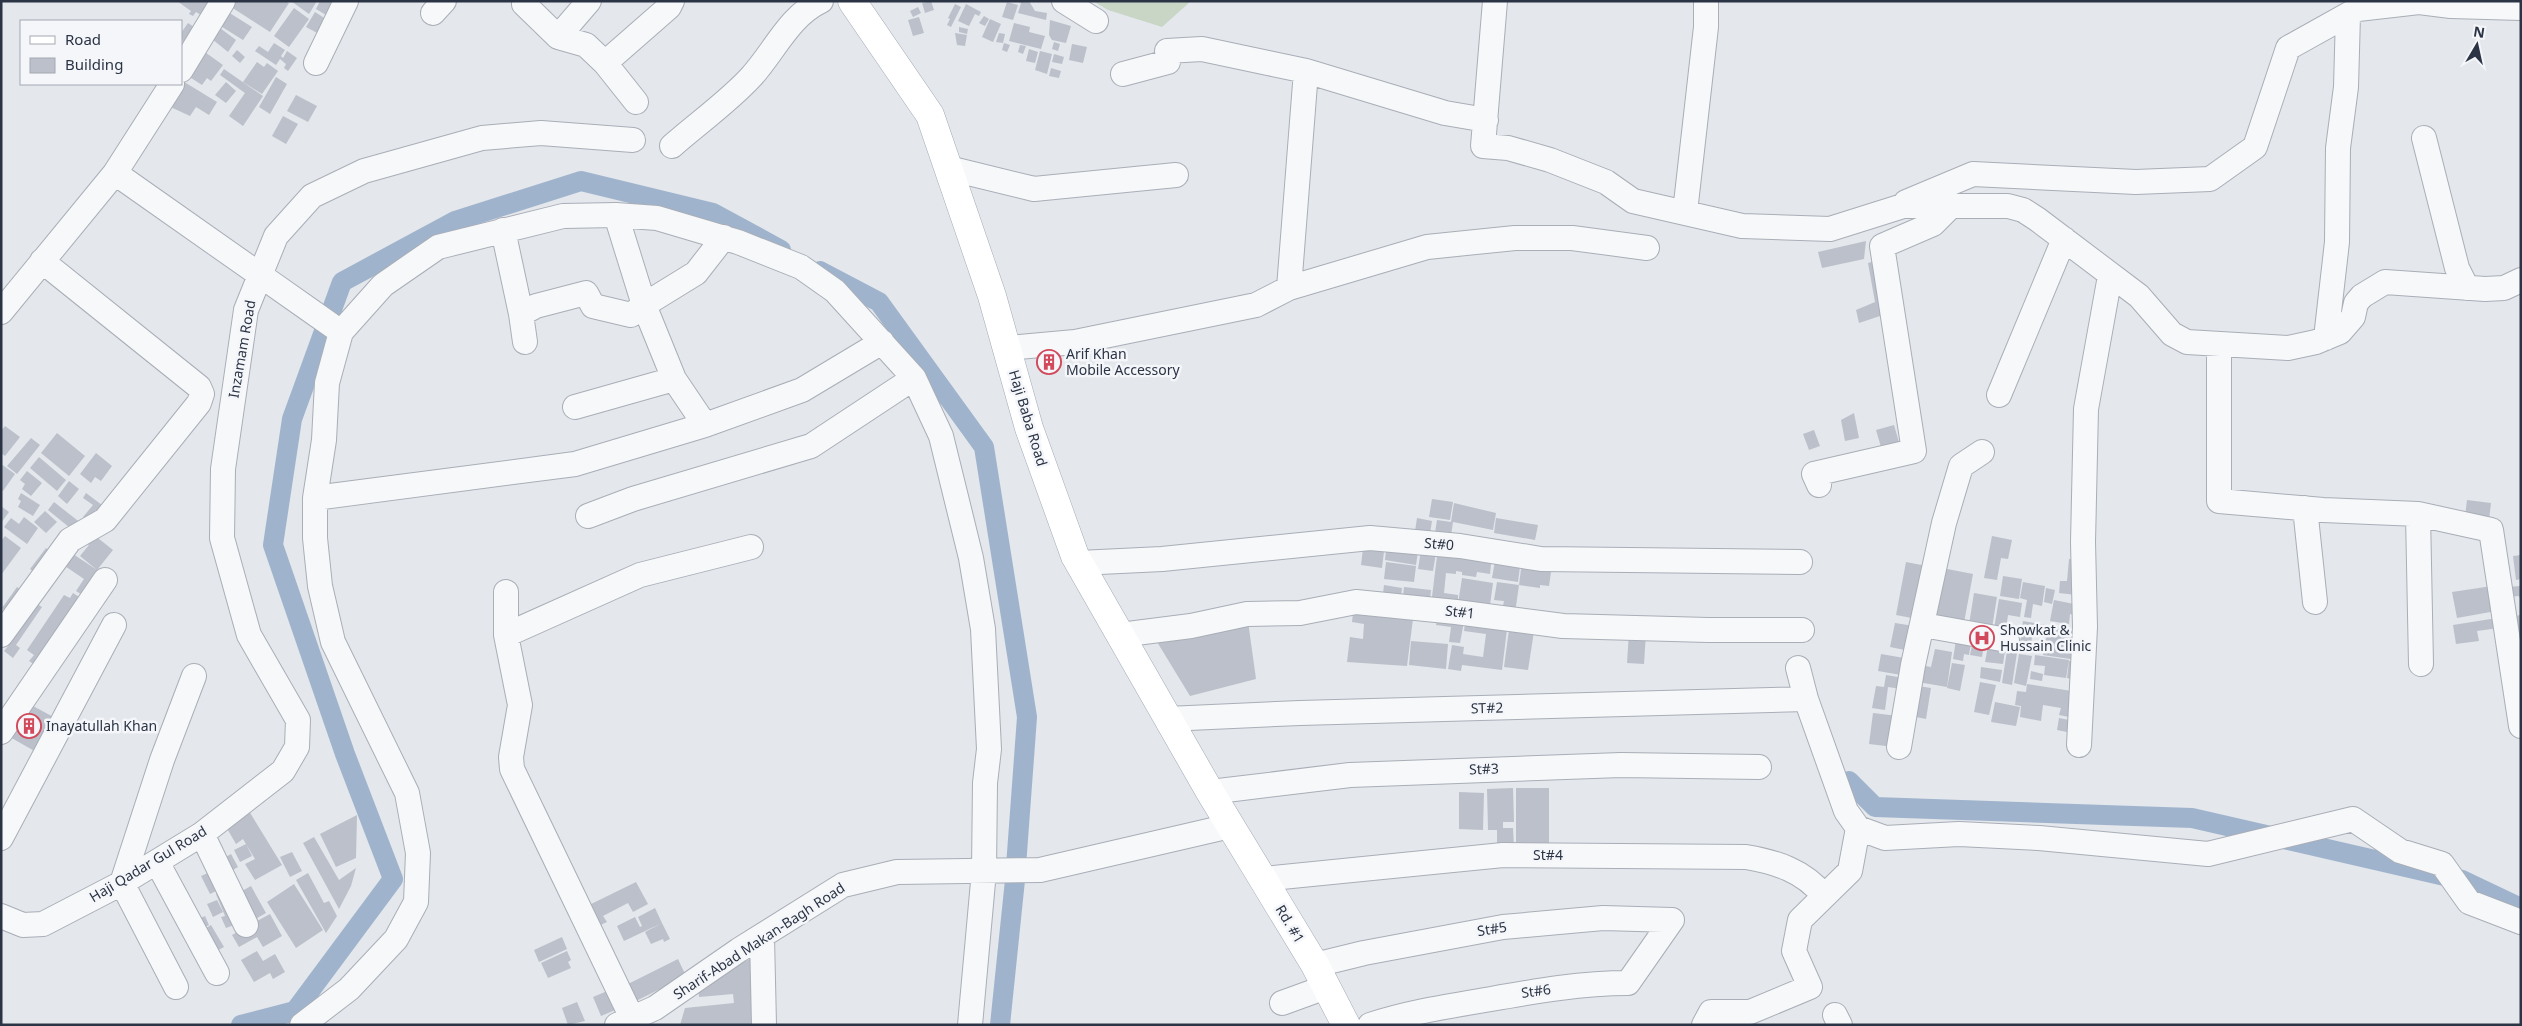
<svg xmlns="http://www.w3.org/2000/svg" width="2522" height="1026" font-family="'Noto Sans',sans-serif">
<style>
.green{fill:#c9d6c5}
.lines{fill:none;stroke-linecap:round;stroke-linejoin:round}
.canal{stroke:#9fb4cc;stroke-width:20}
.building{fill:#bbc0ca}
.minor-casing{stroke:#a9aeb7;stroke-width:26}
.major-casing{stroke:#a3abb8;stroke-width:29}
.minor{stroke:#f7f8fa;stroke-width:24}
.major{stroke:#fff;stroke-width:28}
.labels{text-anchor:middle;stroke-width:5;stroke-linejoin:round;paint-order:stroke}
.street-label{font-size:14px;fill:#2b3445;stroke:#f4f6f9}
.poi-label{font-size:14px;fill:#2b3445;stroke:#f4f6f9;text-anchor:start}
</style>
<rect width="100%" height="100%" fill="#e4e7ec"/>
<path class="green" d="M1093 1H1191L1162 27 1108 10Z"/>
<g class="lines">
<path class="canal" d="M820 271 879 302 984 447 1027 717 1015 880 1000 1025
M1849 781 1875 807 2192 818 2462 880 2521 908
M241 1025 295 1011 393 879 345 754 273 545 292 419 342 282 455 221 581 181 713 213 781 250"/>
</g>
<path class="building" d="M177 1H210L201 15 196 12 193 16 189 14 191 11Z
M231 1H285L289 3 270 32 228 5Z
M291 1H317L309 14Z
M320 1H336L331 18 316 9Z
M931 1 934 10 925 13 922 3Z
M1017 1H1029L1035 11 1047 13 1046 20 1018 13 1021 3Z
M1007 2 1018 5 1013 20 1002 17Z
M955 4 961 7 951 27 947 25 950 19 948 18Z
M966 4 981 12 979 16 975 14 969 26 958 21Z
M918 7 921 13 913 17 910 11Z
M294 8 309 19 289 47 274 36Z
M228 12 252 27 243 40 219 25Z
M315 12 329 21 321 35 306 27Z
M984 16 989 19 985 26 979 23Z
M919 17 924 33 913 36 908 20Z
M990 19 1001 24 993 42 982 37Z
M1050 20 1071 26 1066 43 1052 40 1049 35Z
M188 23 200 31 189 35 183 43 181 33Z
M1014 23 1030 27 1029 32 1045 36 1041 49 1009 41Z
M959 27 968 29 967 34 959 32Z
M220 28 236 40 228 52 212 39Z
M955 33 967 35 965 46 957 45Z
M999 33 1005 34 1003 43 996 42Z
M1054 42 1060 44 1058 51 1052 49Z
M274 43 285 50 281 56 283 58 287 51 297 58 288 71 284 68 286 64 280 59 276 65 255 51 259 46 268 52Z
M1004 43 1010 45 1007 52 1002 50Z
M1072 44 1087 47 1083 63 1069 60Z
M1020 45 1026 46 1023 54 1018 52Z
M1029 49 1038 52 1035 63 1026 61Z
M202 50 223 65 211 81 207 78 202 85 185 74Z
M237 50 245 57 240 63 232 56Z
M1040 51 1052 54 1047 74 1035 70Z
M1054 54 1064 57 1062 64 1052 62Z
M257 62 264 67 267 63 278 71 262 94 243 82Z
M1051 68 1061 71 1059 78 1049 76Z
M224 69 263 96 243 126 229 116 245 93 220 75Z
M276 77 287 84 270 114 259 107Z
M181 80 217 102 209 115 196 107 190 116 164 104Z
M226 82 236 91 226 103 215 95Z
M296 95 317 106 308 122 287 111Z
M283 116 298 124 286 144 272 136Z
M1866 241 1864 259 1822 268 1818 252Z
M1882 259 1892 312 1859 323 1856 310 1875 302 1868 263Z
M1057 355 1061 367 1042 372 1038 357Z
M1854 413 1859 438 1845 441 1841 420Z
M1894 425 1901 449 1883 454 1876 430Z
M5 426 20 437 5 456 1 453V431Z
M1814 430 1820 446 1809 450 1803 434Z
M57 433 85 456 69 476 41 453Z
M31 438 40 445 17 474 7 466Z
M96 453 112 466 101 481 95 477 91 483 80 474Z
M39 457 66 480 57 491 30 468Z
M1 464 15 474 3 491 1 490Z
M27 471 42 483 31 496 22 489 25 484 20 480Z
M69 481 79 489 67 504 58 496Z
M21 493 40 505 33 516 18 507 21 501 18 499Z
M86 493 110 511 91 523 83 517 93 505 83 498Z
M1432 499 1453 502 1450 520 1429 517Z
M2467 500 2491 503 2489 520 2465 517Z
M54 502 82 524 75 532 48 510Z
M1454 503 1496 513 1493 530 1453 522 1450 542 1434 539 1437 520 1451 522Z
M1 506 9 512 1 523Z
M45 511 57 522 46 533 34 522Z
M24 517 38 528 27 544 4 527 11 518 19 524Z
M1417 518 1432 521 1429 540 1414 538Z
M1496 518 1538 525 1535 540 1494 533Z
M89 531 113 550 97 570 80 556 89 545 82 540Z
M5 536 21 548 1 575V541Z
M1992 536 2012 540 2008 559 2001 558 1997 580 1984 578Z
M1364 540 1385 543 1382 568 1361 565Z
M1387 541 1419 545 1416 565 1385 560Z
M1422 544 1437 547 1433 571 1418 569Z
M46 548 55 555 39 576 30 569Z
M1438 548 1492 555 1490 574 1477 572 1476 577 1462 575V572L1456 571V574L1446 573 1444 593 1458 595V604L1462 578 1493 583 1489 612 1431 605Z
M67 550 106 576 90 600 76 591 84 579 59 562Z
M1496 555 1521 559 1518 582 1492 578Z
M2521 555V579L2516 580 2513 556Z
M2069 559 2080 560 2076 595 2059 593 2060 581H2067Z
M1522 561 1552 565 1549 586 1540 585V588L1519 585 1515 613 1502 611 1504 601 1494 600 1497 582 1519 585Z
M1386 562 1416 566 1414 582 1384 579Z
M1906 562 1932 567 1922 620 1896 615Z
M1937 567 1973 574 1963 628 1927 621Z
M2003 576 2022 579 2019 599 2000 596Z
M2023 582 2045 586 2042 606 2033 604 2031 618 2024 617 2027 600 2020 598Z
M1384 585 1402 588 1400 605 1382 602Z
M2492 586 2496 611 2457 618 2452 592Z
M2521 586V601L2519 596 2508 597 2507 587Z
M17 587 27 593 11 615 2 608Z
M1404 587 1431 590 1429 608 1402 605Z
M2046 588 2055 590 2052 604 2044 602Z
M73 593 87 602 41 669 29 661 34 655 27 650 64 595 70 598Z
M1974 593 1997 597 1991 634 1968 631Z
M29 599 42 607 16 645 20 648 13 658 4 651 9 645 1 640Z
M1999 599 2022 603 2020 617 2008 615 2005 637 1993 635Z
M2054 600 2079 605 2078 616 2070 614 2069 624 2050 621Z
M1354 604 1380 607 1377 626 1380 607 1414 611 1407 666 1347 662 1350 637 1363 639 1364 624 1352 622Z
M1438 612 1465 616 1460 643 1449 642 1451 627 1436 625Z
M1247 614 1256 679 1190 696 1151 632Z
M2521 615V633L2510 634 2507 617Z
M1466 616 1508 621 1502 670 1462 665 1461 671 1448 669 1452 645 1464 647 1463 654 1483 657 1486 634 1464 631Z
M2497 618 2499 628 2477 631 2479 641 2456 644 2453 625Z
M2023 621 2046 625 2045 631 2033 630 2031 644 2020 642Z
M1510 622 1535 625 1528 670 1504 667Z
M1895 623 1920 627 1915 652 1890 647Z
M2008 625 2019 627 2017 640 2006 639Z
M2048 627 2082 633 2077 660 2043 655Z
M1629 632 1646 633 1644 664 1627 663Z
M1974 636 1985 638 1982 657 1970 655Z
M1956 640 1971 643 1969 655 1964 654 1963 661 1953 659Z
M1411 641 1448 644 1446 669 1409 665Z
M1989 641 2006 644 2003 664 1985 662Z
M1935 649 1952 652 1947 687 1912 681 1914 664 1931 667Z
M2007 651 2017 653 2012 685 2002 683Z
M1881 654 1910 659 1907 676 1878 671Z
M2019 654 2032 656 2026 686 2014 683Z
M2035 655 2069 660 2066 678 2044 675 2045 666 2034 665Z
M2069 661 2078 662 2076 680 2067 678Z
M1952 663 1965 665 1960 691 1947 688Z
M1981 667 2002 670 2000 682 1980 678Z
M2031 671 2043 674 2042 681 2030 679Z
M1886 675 1904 678 1902 689 1888 687 1885 710 1872 708 1876 686 1884 687Z
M1980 682 1996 685 1989 715 1974 712Z
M2027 684 2078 692 2074 718 2059 715 2061 708 2043 705 2041 721 2020 717 2021 706 2015 705 2017 691 2026 692Z
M1912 685 1931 688 1926 719 1906 715Z
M22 700 57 719 38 753 1 732Z
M1995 702 2020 707 2016 726 1991 722Z
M1873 713 1898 716 1894 747 1869 744Z
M2059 718 2074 721 2072 733 2057 730Z
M1513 788 1514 822H1503V828H1513L1514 848 1497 849V830H1488L1487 789Z
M1516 788H1549V848H1516Z
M1459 792 1484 793 1483 830 1459 829Z
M249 811 282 865 255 880 245 864 255 859 243 839 236 844 225 825Z
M357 815 356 858 336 867 320 834Z
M314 837 339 880 356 868 351 886 339 909 303 843Z
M246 844 252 856 240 862 234 850Z
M292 852 302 871 290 877 280 857Z
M231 854 238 867 224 875 216 863Z
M217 869 226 886 210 894 201 876Z
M308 873 324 903 329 901 337 916 326 933 296 880Z
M636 882 648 904 633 912 628 903 603 916 607 922 592 929 581 909Z
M294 884 323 930 296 948 267 902Z
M251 886 266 913 248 923 233 896Z
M227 889 242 922 226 928 221 917 225 916 216 894Z
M217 900 223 912 213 917 207 904Z
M655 908 662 923 624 941 617 926 635 917 640 927 642 926 638 917Z
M270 914 282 936 263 947 257 937 239 947 232 935Z
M205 916 209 925 199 930 194 921Z
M662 923 670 939 664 942 663 939 651 944 645 932Z
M211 925 224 947 211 954 198 933Z
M562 937 567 949 539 962 534 950Z
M257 951 263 961 275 954 285 972 273 979 270 973 254 982 241 960Z
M567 951 571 960 568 962 571 968 548 978 541 963Z
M754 957 757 1025H680L685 1008 734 1003 733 994 699 997 698 984Z
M678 959 686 976 636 1001 628 984Z
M612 989 620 1008 601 1016 593 997Z
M577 1002 585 1021 568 1025 562 1008Z"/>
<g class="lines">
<defs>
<path id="minor" d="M1064 1 1096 21
M1495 1 1483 146 1508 148 1550 160 1606 182 1633 201 1742 226 1830 229 1903 206H2008L2023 210 2037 219 2139 296 2172 334 2187 342 2288 348 2316 342 2340 332 2353 317 2356 303 2362 296 2385 282 2485 289 2504 288 2521 280
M524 4 558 37 586 45 605 63 636 102
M433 13 444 1
M558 37 589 1
M1167 51 1202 49 1268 63 1306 71 1445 113 1486 120
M316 63 346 1
M605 63 669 7 672 1
M181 70 223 1
M1123 74 1168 62
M2424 138 2457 268 2467 288
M672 146C698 123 728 102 751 77 774 52 789 16 821 1
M948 168 1034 189 1176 175
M115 173 341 332
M1906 202 1973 174 2136 182 2210 179 2255 147 2288 48 2358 9 2419 2 2451 6 2521 8
M1685 212 1706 27V1
M616 215 644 305 674 379 705 425
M503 230 521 314 525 342
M1289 288 1306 71
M1 312 115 173 172 84
M521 314 536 306 586 293 593 306 631 315 644 305 696 273 724 237
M2326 338 2337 242 2338 148 2346 87 2348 15
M2219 345V501L2323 510 2418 514 2491 530 2521 726
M1008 348 1075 342 1256 305 1289 288 1427 247 1515 238H1572L1647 248
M1999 395 2064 239
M575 407 674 379
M1819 485 1814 474 1914 451 1882 246 1933 224 1952 205
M315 498 575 464 705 425 802 390 882 342
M2305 508 2315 602
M2418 514 2421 664
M588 516 633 499 811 446 914 378
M1079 563 1162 559 1370 538 1460 546 1541 559 1800 562
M506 592V635L520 705 511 757 512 769 632 1018
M1923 625 2007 640
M1 635 70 540 105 520 199 403 202 394 199 387 42 261
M506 635 640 575 751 547
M1120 635 1191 626 1247 614 1300 613 1356 602 1456 612 1563 626 1708 630H1802
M1798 668 1806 699 1846 811 1858 828 1885 838 1959 834 2039 838 2208 854 2353 819 2400 851 2442 864 2469 902 2521 922
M1167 719 1300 713 1806 699
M1 732 105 580
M2079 745 2085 627 2083 542 2086 409 2110 276
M1899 747 1913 665 1944 523 1961 466 1982 452
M1210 792 1350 775 1621 765 1759 767
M202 834 246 925
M1 838 114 625
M157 862 217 973
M1263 879 1503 855 1746 857C1776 862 1804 871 1823 895
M1 916 23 925 43 924 122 883 202 834 283 771 297 747 298 720 249 635 222 538 223 469 246 310 276 236 312 196 364 171 482 138 541 133 633 140
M762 937 764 1025
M1315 965 1364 953 1503 927 1603 918 1672 920
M176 987 122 883 162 760 194 676
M1282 1003 1326 987
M1835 1015 1840 1025
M302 1025 349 989 396 939 416 902 418 853 407 793 333 642 320 586 315 538V498L324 440 327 383 341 332 383 285 438 247 563 216 616 215 657 218 738 242 801 267 835 291 914 378 941 436 971 558 983 629 989 749 985 783 984 871 970 1025
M617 1025 655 1008 739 950 843 885 897 872 1040 870 1230 826
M1370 1025C1409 1012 1450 1006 1491 999 1536 991 1582 983 1628 983L1672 920
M1704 1025 1711 1012H1750L1810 987 1794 951 1800 920 1850 871 1858 828"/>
<path id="major" d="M852 1 930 115 992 296 1029 428 1075 556 1210 792 1315 965 1346 1025"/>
</defs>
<use href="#minor" class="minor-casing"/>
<use href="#major" class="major-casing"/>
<use href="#minor" class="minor"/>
<use href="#major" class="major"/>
</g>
<defs>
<symbol id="building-ring" viewBox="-11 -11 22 22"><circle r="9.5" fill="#f4f6f9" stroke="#d1495b" stroke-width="1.5"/><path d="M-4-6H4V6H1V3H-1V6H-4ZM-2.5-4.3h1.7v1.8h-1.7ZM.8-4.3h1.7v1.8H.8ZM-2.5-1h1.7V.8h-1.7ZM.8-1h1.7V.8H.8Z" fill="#d1495b"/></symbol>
<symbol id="hospital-ring" viewBox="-11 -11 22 22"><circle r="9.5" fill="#f4f6f9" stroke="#d1495b" stroke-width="1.5"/><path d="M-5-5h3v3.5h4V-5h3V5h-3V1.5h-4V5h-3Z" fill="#d1495b"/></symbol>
</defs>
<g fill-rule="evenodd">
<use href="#building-ring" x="1035" y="348" width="28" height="28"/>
<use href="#hospital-ring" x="1968" y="624" width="28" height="28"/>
<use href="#building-ring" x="15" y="712" width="28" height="28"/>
</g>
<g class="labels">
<g class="street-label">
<text transform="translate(242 349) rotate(-80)" y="5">Inzamam Road</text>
<text transform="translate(1028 418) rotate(73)" y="5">Haji Baba Road</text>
<text transform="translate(1439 544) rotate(5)" y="5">St#0</text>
<text transform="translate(1460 612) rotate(6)" y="5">St#1</text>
<text transform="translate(1487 708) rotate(-2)" y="5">ST#2</text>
<text transform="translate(1484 769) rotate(-2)" y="5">St#3</text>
<text x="1548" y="860">St#4</text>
<text transform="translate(148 864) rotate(-31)" y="5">Haji Qadar Gul Road</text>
<text transform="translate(1290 924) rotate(59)" y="5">Rd. #1</text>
<text transform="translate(1492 929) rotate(-9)" y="5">St#5</text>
<text transform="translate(759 941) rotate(-33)" y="5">Sharif-Abad Makan-Bagh Road</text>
<text transform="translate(1536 991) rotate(-8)" y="5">St#6</text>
</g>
<g class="poi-label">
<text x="1066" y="359">Arif Khan<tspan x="1066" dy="16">Mobile Accessory</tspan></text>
<text x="2000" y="635">Showkat &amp;<tspan x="2000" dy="16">Hussain Clinic</tspan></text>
<text x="46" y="731">Inayatullah Khan</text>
</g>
</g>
<rect width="2522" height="1026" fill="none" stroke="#2b3445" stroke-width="5"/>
<rect x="20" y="20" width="162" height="65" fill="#f4f6f9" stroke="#a4a8b1"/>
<rect x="30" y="36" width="25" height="8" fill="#ffffff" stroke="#a4a8b1"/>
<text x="65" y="45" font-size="15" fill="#2b3445">Road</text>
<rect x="30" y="58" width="25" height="15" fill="#bbc0ca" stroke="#a4a8b1"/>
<text x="65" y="70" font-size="15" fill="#2b3445">Building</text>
<g transform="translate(2477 45) rotate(9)" stroke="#f4f6f9" stroke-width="4" paint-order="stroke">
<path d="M0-4L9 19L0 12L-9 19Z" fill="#2b3445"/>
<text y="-8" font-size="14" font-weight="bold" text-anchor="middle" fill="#2b3445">N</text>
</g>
</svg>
